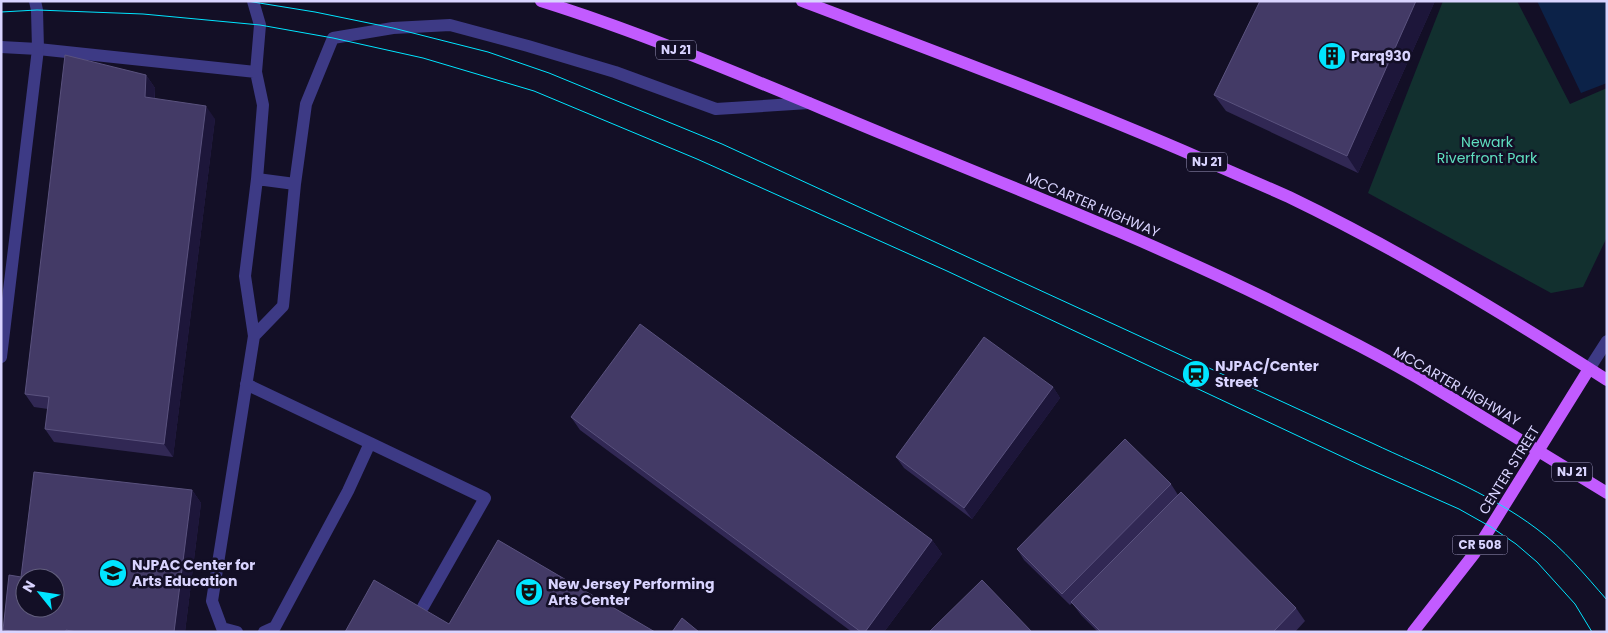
<svg xmlns="http://www.w3.org/2000/svg" width="1608" height="633" font-family="Poppins,sans-serif">
<style>
.park{fill:#12302f}
.water{fill:#0c2248}
.lines{fill:none;stroke-linecap:round;stroke-linejoin:round}
.service{stroke:#3d3a85;stroke-width:12}
.minor{stroke:#3d3a85;stroke-width:12}
.primary{stroke:#c25bff;stroke-width:12}
.tram{stroke:#00e5ff;stroke-width:1}
.wall{fill:#312854}
.shaded-wall{fill:#1d163a}
.building{fill:#433a66;stroke:#5a527e;fill-rule:evenodd}
.labels{text-anchor:middle;stroke-width:5;stroke-linejoin:round;paint-order:stroke}
.shield{fill:#130f26;stroke:#9e99be;stroke-width:1}
.shield-label{font-size:12px;font-weight:bold;fill:#d9d4ff}
.poi-label{font-size:14px;font-weight:bold;fill:#d9d4ff;stroke:#130f26;text-anchor:start}
.park-label{font-size:14px;fill:#5fe0c0;stroke:#130f26}
.street-label{font-size:14px;fill:#d9d4ff;stroke:#130f26}
</style>
<rect width="100%" height="100%" fill="#130f26"/>
<path class="park" d="M1443 1H1517L1570 104 1607 88V237L1583 287 1551 293 1368 193Z"/>
<path class="water" d="M1537 1H1607V83L1581 93Z"/>
<g class="lines">
<path class="service" d="M38 49 256 72
M257 179 295 184
M254 336 283 306 295 184 306 104 333 38 393 28 450 25 528 46 615 72 716 109 809 103
M246 384 370 443 348 491 275 627 264 632
M370 443 485 498 423 607
M237 632 222 628 212 601 254 336 245 276 257 179 263 105 256 72 260 25 253 1"/>
<path class="minor" d="M1 47 38 49
M1 357 38 49 37 10 35 1
M1589 369 1607 341"/>
<path class="primary" d="M541 1C659 38 774 89 888 136 1019 190 1152 242 1279 305 1331 331 1385 358 1435 388 1493 423 1550 458 1607 493
M802 1C936 52 1071 102 1202 159 1231 172 1260 184 1289 197 1399 250 1504 314 1607 380
M1413 632 1474 554 1589 369"/>
<path class="tram" d="M247 1 315 12 393 28 488 52 549 73 722 144 1372 443C1427 469 1488 492 1537 529 1564 549 1585 575 1607 600
M1 12 37 10 143 14 260 25 333 38 423 58 534 91 697 159 947 271 1362 466 1459 509 1491 527 1516 544 1537 562 1575 604 1592 632"/>
</g>
<path class="wall" d="M1260 1H1435L1358 173 1226 111 1214 95Z
M146 75 155 88V98L215 119 173 457 54 442 45 429 48 409 34 407 25 394Z
M1053 387 1060 398 972 519 904 468 896 457Z
M571 417 932 540 942 554 884 632H852L580 430Z
M1171 484 1178 495 1296 608 1305 621 1295 632H1098L1081 615 1072 603 1070 605 1024 560 1017 549Z
M192 490 201 503 185 632H5L3 630 21 577Z"/>
<path class="shaded-wall" d="M1416 1H1435L1358 173 1347 156Z
M146 75 155 88 154 110 145 97Z
M206 106 215 119 173 457 164 444Z
M1053 387 1060 398 972 519 964 508Z
M192 490 201 503 185 632H174Z
M932 540 942 554 884 632H865Z"/>
<path class="building" d="M1260 1H1416L1347 156 1214 95Z
M65 55 146 75 145 97 206 106 164 444 45 429 49 397 25 394Z
M640 324 932 540 865 632H861L571 417Z
M984 337 1053 387 964 508 896 457Z
M1125 439 1171 484 1062 594 1017 549Z
M34 472 192 490 174 632H77L66 630V632H23L3 630 9 575 21 577ZM25 578H55V608H25Z
M1181 492 1296 608 1273 632H1101L1071 602Z
M498 540 655 632H345L374 580 449 624Z
M982 580 1032 632H929Z
M682 618 699 632H672Z"/>
<defs>
<symbol id="building-disc" viewBox="-11 -11 22 22"><circle r="9.5" fill="#00e5ff" stroke="#130f26"/><path d="M-4-6H4V6H1V3H-1V6H-4ZM-2.5-4.3h1.7v1.8h-1.7ZM.8-4.3h1.7v1.8H.8ZM-2.5-1h1.7V.8h-1.7ZM.8-1h1.7V.8H.8Z" fill="#111"/></symbol>
<symbol id="station-disc" viewBox="-11 -11 22 22"><circle r="9.5" fill="#00e5ff" stroke="#130f26"/><path d="M-3-6H3Q5-6 5-4V2Q5 4 3 4L4.5 6H3L1.5 4h-3L-3 6H-4.5L-3 4Q-5 4-5 2V-4Q-5-6-3-6ZM-3.5-4v3h7v-3ZM-3.5 1v1.5H-2V1ZM2 1v1.5H3.5V1Z" fill="#111"/></symbol>
<symbol id="school-disc" viewBox="-11 -11 22 22"><circle r="9.5" fill="#00e5ff" stroke="#130f26"/><path d="M0-5L7-2L0 1L-7-2ZM-4 1L0 2.5L4 1V4Q0 6-4 4Z" fill="#111"/></symbol>
<symbol id="theatre-disc" viewBox="-11 -11 22 22"><circle r="9.5" fill="#00e5ff" stroke="#130f26"/><path d="M-5-5.5Q0-4 5-5.5V0Q5 5 0 6Q-5 5-5 0ZM-3.3-2.5H-1v1.5H-3.3ZM1-2.5H3.3v1.5H1ZM-2.8 1Q0 5.5 2.8 1Z" fill="#111"/></symbol>
</defs>
<g fill-rule="evenodd">
<use href="#building-disc" x="1316" y="40" width="32" height="32"/>
<use href="#station-disc" x="1180" y="358" width="32" height="32"/>
<use href="#school-disc" x="97" y="557" width="32" height="32"/>
<use href="#theatre-disc" x="513" y="576" width="32" height="32"/>
</g>
<g class="labels">
<g class="shield">
<rect x="656" y="40.5" width="40" height="19" rx="4"/>
<rect x="1187" y="152.5" width="40" height="19" rx="4"/>
<rect x="1552" y="462.5" width="40" height="19" rx="4"/>
<rect x="1452.5" y="535.5" width="55" height="19" rx="4"/>
</g>
<g class="shield-label">
<text x="676" y="54">NJ 21</text>
<text x="1207" y="166">NJ 21</text>
<text x="1572" y="476">NJ 21</text>
<text x="1480" y="549">CR 508</text>
</g>
<g class="poi-label">
<text x="1351" y="61">Parq930</text>
<text x="1215" y="371">NJPAC/Center<tspan x="1215" dy="16">Street</tspan></text>
<text x="132" y="570">NJPAC Center for<tspan x="132" dy="16">Arts Education</tspan></text>
<text x="548" y="589">New Jersey Performing<tspan x="548" dy="16">Arts Center</tspan></text>
</g>
<g class="park-label">
<text x="1487" y="147">Newark<tspan x="1487" dy="16">Riverfront Park</tspan></text>
</g>
<g class="street-label">
<text transform="translate(1093 205) rotate(23)" y="5">MCCARTER HIGHWAY</text>
<text transform="translate(1457 386) rotate(30)" y="5">MCCARTER HIGHWAY</text>
<text transform="translate(1509 470) rotate(-58)" y="5">CENTER STREET</text>
</g>
</g>
<rect width="1608" height="633" fill="none" stroke="#d9d4ff" stroke-width="5"/>
<g transform="translate(40 593) rotate(300)"><circle r="24" fill="#130f26" stroke="#625e7d"/>
<path d="M0-4L9 19L0 12L-9 19Z" fill="#00e5ff"/>
<text y="-8" font-size="14" font-weight="bold" text-anchor="middle" fill="#d9d4ff">N</text>
</g>
</svg>
